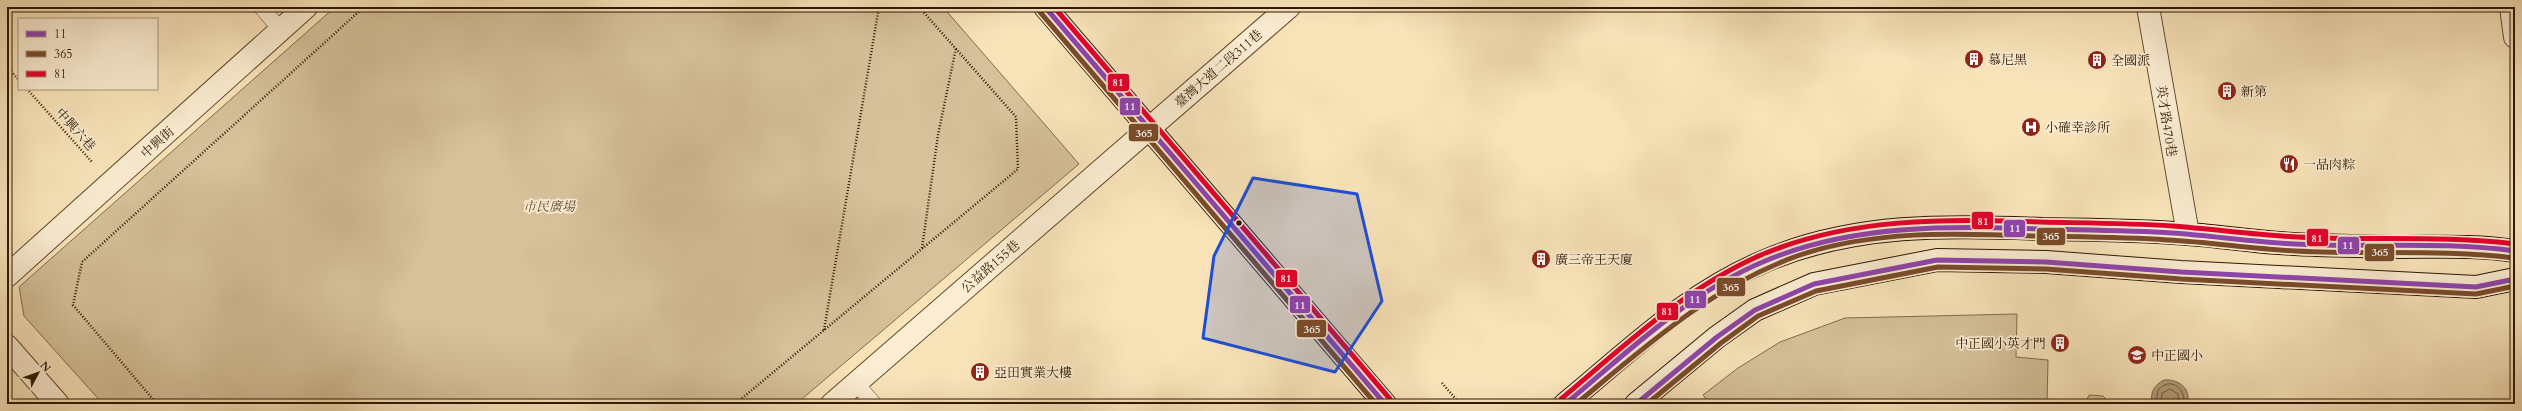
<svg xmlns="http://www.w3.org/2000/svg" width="2522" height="411" font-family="Cardo,'Noto Serif TC',serif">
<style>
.green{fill:#d6c19a;stroke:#826c4d}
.water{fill:#b49e7b;stroke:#7e684a}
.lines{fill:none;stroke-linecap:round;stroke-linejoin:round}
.shore{stroke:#715a3e;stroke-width:1}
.service-casing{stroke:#614a2e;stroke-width:16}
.minor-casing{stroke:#614a2e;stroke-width:24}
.secondary-casing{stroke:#2e1700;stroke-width:24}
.path{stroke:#2e1700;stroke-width:2.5;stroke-dasharray:1 2;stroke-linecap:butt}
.service{stroke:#fbedd2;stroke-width:15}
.minor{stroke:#fbedd2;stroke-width:22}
.secondary{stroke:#fbedd2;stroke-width:22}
.bus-1-casing{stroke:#fbedd2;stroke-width:8}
.bus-2-casing{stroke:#fbedd2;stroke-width:8}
.bus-3-casing{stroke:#fbedd2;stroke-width:8}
.bus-1{stroke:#8e44ad;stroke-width:5}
.bus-2{stroke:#7a4b2a;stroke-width:5}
.bus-3{stroke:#e4002b;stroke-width:5}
.marked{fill:#1d4ed8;fill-opacity:0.2;stroke:#1d4ed8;stroke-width:3;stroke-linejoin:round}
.bus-dot{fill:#2e1700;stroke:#fbedd2;stroke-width:1.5}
.labels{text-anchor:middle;stroke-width:3.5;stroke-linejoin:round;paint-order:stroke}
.poi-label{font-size:13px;fill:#2e1700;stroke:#fbedd2;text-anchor:start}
.street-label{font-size:13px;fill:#2e1700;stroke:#fbedd2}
.park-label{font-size:13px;font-style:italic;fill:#604a2e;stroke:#fbedd2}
.line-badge{stroke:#fbedd2;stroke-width:1.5}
.badge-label{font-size:11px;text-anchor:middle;font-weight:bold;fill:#fff}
</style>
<rect width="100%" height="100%" fill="#f9e4ba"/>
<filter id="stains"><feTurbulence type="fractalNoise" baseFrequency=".005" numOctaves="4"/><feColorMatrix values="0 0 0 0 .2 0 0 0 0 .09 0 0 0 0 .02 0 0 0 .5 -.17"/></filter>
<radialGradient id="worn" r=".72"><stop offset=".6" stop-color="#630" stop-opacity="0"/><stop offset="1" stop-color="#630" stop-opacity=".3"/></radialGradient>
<path class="green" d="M335 7H943L1079 164 796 404H103L24 316 19 287Z
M2017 314 2016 357 2048 360 2047 404H1710L1703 395 1738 368 1780 342 1845 318Z
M2089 395 2103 396 2111 404H2085Z"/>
<path class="water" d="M2164 380C2178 379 2192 388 2187 404H2152C2150 392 2154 385 2164 380Z"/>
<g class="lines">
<path class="shore" d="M2156 404 2158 390C2170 376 2186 388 2184 404
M2161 404 2162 393 2170 389 2178 394 2179 404"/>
<defs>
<path id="service" d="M261 7 281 30
M856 383 874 404"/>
<path id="minor" d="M2148 7 2188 234
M2511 7 2515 37
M7 276 306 7
M7 346 58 404
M832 404 1289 7"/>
<path id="secondary" d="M1045 7 1385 404
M1565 404C1630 351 1686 294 1765 261 1853 223 1949 225 2042 229 2091 230 2140 230 2188 234 2219 236 2248 241 2279 243 2319 246 2359 246 2399 247 2439 247 2476 245 2515 251
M1636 404 1717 337 1755 310 1814 284 1937 260 2046 262 2181 272 2476 287 2515 279"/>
</defs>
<use href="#service" class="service-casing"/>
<use href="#minor" class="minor-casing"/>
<use href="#secondary" class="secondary-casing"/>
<path class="path" d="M7 67 19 80
M27 89 92 162
M922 248 938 135 956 48
M824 330 879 7
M1442 383 1460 404
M157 404 73 305 82 262 364 7
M735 404 1018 169 1016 117 919 7"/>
<use href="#service" class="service"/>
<use href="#minor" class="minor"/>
<use href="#secondary" class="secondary"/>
<defs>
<path id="bus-1" d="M1045 7 1385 404
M1565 404C1628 352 1688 293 1765 261 1853 224 1948 226 2043 229 2086 230 2130 230 2173 233 2214 236 2253 242 2294 244 2367 248 2442 241 2515 251
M1636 404 1717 337 1755 310 1814 284 1937 260 2046 262 2181 272 2476 287 2515 279"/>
<path id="bus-2" d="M1040 12 1376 404
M1576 404C1646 346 1711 287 1797 256 1872 230 1955 233 2033 236 2078 237 2123 237 2167 240 2210 242 2253 249 2296 251 2368 255 2442 249 2514 258
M1647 404 1721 343 1758 316 1816 291 1938 267 2046 269 2181 279 2476 294 2515 286"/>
<path id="bus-3" d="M1054 7 1390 399
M1561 399C1624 346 1685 288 1761 255 1850 217 1946 219 2040 222 2084 223 2128 223 2172 226 2214 229 2256 235 2298 237 2370 241 2443 235 2515 244"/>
</defs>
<use href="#bus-1" class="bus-1-casing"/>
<use href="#bus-2" class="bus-2-casing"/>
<use href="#bus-3" class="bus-3-casing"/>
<use href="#bus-1" class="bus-1"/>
<use href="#bus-2" class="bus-2"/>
<use href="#bus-3" class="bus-3"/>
</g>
<path class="marked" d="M1253 178 1357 194 1382 301 1335 372 1203 338 1214 256Z"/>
<defs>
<symbol id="building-disc" viewBox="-11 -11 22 22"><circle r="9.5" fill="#8f2418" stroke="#fbedd2"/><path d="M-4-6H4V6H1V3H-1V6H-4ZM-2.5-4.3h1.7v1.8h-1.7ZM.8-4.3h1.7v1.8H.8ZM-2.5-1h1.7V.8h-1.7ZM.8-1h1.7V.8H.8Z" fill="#fff"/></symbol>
<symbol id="hospital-disc" viewBox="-11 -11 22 22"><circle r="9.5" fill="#8f2418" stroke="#fbedd2"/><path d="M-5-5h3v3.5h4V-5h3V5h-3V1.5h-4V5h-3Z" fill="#fff"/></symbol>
<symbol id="restaurant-disc" viewBox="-11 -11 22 22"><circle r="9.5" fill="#8f2418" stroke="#fbedd2"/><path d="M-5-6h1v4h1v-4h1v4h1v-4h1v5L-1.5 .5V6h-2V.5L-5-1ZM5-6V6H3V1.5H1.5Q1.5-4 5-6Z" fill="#fff"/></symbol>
<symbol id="school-disc" viewBox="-11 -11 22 22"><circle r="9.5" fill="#8f2418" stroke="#fbedd2"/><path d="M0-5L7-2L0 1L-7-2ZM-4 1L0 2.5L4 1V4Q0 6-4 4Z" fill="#fff"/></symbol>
</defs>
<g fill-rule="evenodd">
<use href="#building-disc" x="1963" y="48" width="22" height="22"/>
<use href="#building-disc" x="2086" y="49" width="22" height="22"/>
<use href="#building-disc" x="2216" y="80" width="22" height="22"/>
<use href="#hospital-disc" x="2020" y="116" width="22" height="22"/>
<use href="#restaurant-disc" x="2278" y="153" width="22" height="22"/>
<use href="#building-disc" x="1530" y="248" width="22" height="22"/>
<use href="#building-disc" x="2049" y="332" width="22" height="22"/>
<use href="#school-disc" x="2126" y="344" width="22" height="22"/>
<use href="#building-disc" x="969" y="361" width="22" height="22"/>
</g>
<circle class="bus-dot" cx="1239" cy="223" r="3.5"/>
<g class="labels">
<g class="poi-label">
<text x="1988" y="64">慕尼黑</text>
<text x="2111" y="65">全國派</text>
<text x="2241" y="96">新第</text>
<text x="2045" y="132">小確幸診所</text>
<text x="2303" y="169">一品肉粽</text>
<text x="1555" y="264">廣三帝王天廈</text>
<text x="2046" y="348" text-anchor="end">中正國小英才門</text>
<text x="2151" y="360">中正國小</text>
<text x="994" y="377">亞田實業大樓</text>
</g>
<g class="street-label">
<text transform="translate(1218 68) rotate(-41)" y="5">臺灣大道二段311巷</text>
<text transform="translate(2167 121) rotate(81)" y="5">英才路470巷</text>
<text transform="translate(76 129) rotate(48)" y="5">中興六巷</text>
<text transform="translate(157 142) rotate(-42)" y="5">中興街</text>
<text transform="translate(990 266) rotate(-41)" y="5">公益路155巷</text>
</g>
<g class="park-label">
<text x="549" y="211">市民廣場</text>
</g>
</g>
<g class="line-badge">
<rect x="1107" y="73" width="23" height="19" rx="4" fill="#e4002b"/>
<rect x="1119" y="97" width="22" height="19" rx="4" fill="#8e44ad"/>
<rect x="1128" y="123" width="31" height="19" rx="4" fill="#7a4b2a"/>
<rect x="1971" y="211" width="23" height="19" rx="4" fill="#e4002b"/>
<rect x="2003" y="219" width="23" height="19" rx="4" fill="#8e44ad"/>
<rect x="2036" y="227" width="30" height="19" rx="4" fill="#7a4b2a"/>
<rect x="2306" y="228" width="23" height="19" rx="4" fill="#e4002b"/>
<rect x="2337" y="236" width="23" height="19" rx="4" fill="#8e44ad"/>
<rect x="2364" y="243" width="31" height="19" rx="4" fill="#7a4b2a"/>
<rect x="1275" y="269" width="23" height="19" rx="4" fill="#e4002b"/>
<rect x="1716" y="277" width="30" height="20" rx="4" fill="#7a4b2a"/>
<rect x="1684" y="290" width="23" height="19" rx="4" fill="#8e44ad"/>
<rect x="1289" y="295" width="22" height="19" rx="4" fill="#8e44ad"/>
<rect x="1656" y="302" width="23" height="19" rx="4" fill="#e4002b"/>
<rect x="1296" y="319" width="31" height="19" rx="4" fill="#7a4b2a"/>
</g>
<g class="badge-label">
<text x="1118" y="86">81</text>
<text x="1130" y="110">11</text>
<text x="1144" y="137">365</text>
<text x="1983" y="225">81</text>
<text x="2015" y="232">11</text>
<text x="2051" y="240">365</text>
<text x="2317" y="242">81</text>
<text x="2348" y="249">11</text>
<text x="2380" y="256">365</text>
<text x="1286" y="282">81</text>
<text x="1731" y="291">365</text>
<text x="1695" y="303">11</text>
<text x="1300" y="309">11</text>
<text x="1667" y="315">81</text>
<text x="1312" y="333">365</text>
</g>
<rect width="2522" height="411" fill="none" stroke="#f9e4ba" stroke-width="24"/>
<rect x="8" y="8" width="2506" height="395" fill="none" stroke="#2e1700" stroke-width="2"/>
<rect x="12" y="12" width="2498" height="387" fill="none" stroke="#2e1700"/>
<rect x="18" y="18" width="140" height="72" fill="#fbedd2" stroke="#a9977e"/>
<rect x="26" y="31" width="20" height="6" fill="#8e44ad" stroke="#a9977e"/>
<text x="54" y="38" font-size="12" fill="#2e1700">11</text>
<rect x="26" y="51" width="20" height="6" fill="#7a4b2a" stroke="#a9977e"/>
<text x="54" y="58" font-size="12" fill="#2e1700">365</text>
<rect x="26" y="71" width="20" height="6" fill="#e4002b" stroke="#a9977e"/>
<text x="54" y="78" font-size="12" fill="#2e1700">81</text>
<g transform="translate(38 373) rotate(49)" stroke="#fbedd2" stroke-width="3" paint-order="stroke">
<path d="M0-3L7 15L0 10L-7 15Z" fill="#2e1700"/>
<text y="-6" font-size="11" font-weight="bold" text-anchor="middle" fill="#2e1700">N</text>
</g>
<rect width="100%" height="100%" filter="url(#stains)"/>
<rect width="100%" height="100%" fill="url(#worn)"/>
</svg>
